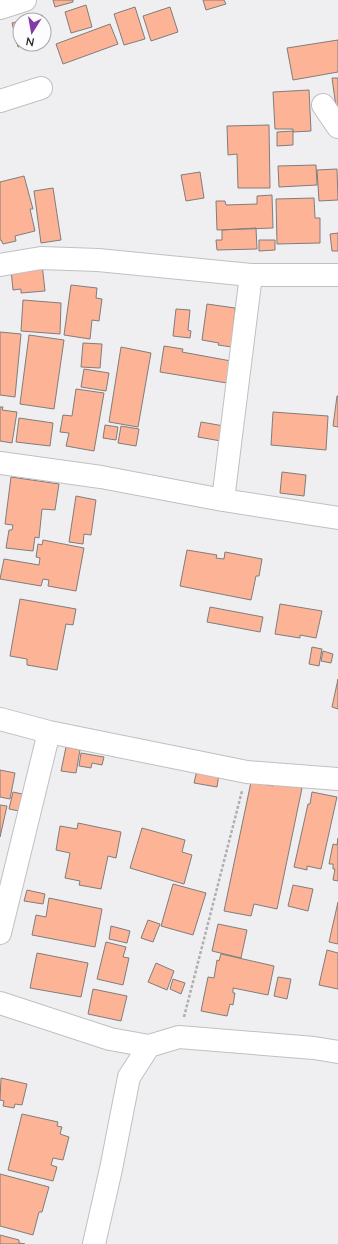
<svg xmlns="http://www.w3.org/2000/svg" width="338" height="1244" font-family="Lato,sans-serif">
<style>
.building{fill:#fcb396;stroke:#807d7c}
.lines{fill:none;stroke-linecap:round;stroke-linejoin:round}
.minor-casing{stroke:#c0c0c3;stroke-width:24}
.path{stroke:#afafb1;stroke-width:2.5;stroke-dasharray:3 2;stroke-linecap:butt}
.minor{stroke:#fff;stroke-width:22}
</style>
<rect width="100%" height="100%" fill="#efeff2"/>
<path class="building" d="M53 0H73V2L55 7Z
M203 0H224L226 4 206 10Z
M86 5 92 27 71 33 65 12Z
M135 7 145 39 124 45 114 14Z
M170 7 178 32 151 41 143 16Z
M42 15 43 20H25Z
M20 21V44H28L18 47 12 23Z
M44 22 49 38 44 39Z
M110 24 118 44 63 64 56 44Z
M338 40V72L293 80 287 48Z
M332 78H338V107H336Z
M309 90 311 131 293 132V129H275L273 92Z
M269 125 270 188H238L237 154 228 155 227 126Z
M293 131V145L277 146V132Z
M316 165 317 185 279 187 278 166Z
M337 169 338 200 319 201 317 170Z
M200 172 204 198 186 201 181 175Z
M24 176 33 209H30L35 231 15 236 16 241 3 244 1 240H0V182Z
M53 188 61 240 41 243 34 191Z
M272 195 273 228 217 230 216 201H225L226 205 257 204V196Z
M314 198 315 218H320V243L277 244 276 199Z
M256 228 257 249 217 250 216 240H222V230Z
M338 233V251H332L330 234Z
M259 240H275V250L259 251Z
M42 264 45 291 21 293V289L13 290 11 270Z
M71 285 97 288 96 298 102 299 99 321 92 320 90 339 64 335Z
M23 300 61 303 60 334 21 331Z
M207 304 235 308 233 331H234L232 347 218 345 219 343 202 340Z
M176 309 190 310 188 330 191 331 190 338 173 336Z
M0 332 21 334 15 397 0 395Z
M29 335 64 340 54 409 20 404Z
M83 343 102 344 100 368 81 367Z
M164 346 183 349 182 352 231 361 227 383 160 372Z
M121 347 151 353 138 427 109 422Z
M84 369 109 373 106 391 81 387Z
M76 389 104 393 94 451 66 446 69 433 60 432 63 415 72 416Z
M337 396H338V427L333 426Z
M0 407H3L2 410 17 412 12 443 0 441Z
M273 412 328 416 326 450 271 445Z
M19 418 53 423 50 446 16 442Z
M201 422 224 426 221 441 198 437Z
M105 425 118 427 116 440 103 438Z
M121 426 139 429 136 446 118 443Z
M282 472 306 475 304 496 280 493Z
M11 477 59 484 55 510 42 509 39 538 35 537 33 551 6 548 9 530H12L13 525 5 524Z
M76 496 96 500 91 535 84 534 83 544 69 542Z
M43 540 84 548 76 591 48 586 49 580 43 579 41 586 0 579 4 559 39 565 40 558 36 557 38 544 42 545Z
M187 550 217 555 216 558 224 559 225 552 262 559 259 576H256L251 600 180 586Z
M20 599 76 609 73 625 66 624 57 670 27 665V659L10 656Z
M280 604 322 611 316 638 300 635V638L275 634Z
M210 607 263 617 260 632 207 622Z
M312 647 322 649 319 666 309 664Z
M323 651 333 654 331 663 321 661Z
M338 679V709L332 707Z
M66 747 80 750 76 773 61 771Z
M81 753 104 757 102 765 92 763 91 768 79 766Z
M0 770 15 773 10 799 0 797Z
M197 770 219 774 217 787 194 783Z
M251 782 273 786 274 782 302 788 277 909 254 904 251 916 224 911Z
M13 792 27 795 24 812 9 809Z
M312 792 337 797 321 869 307 866V870L294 867 308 804H310Z
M0 805 7 806 0 837Z
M78 823 121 832 116 858 108 856 101 889 79 885 80 881 65 878 70 853 56 850 60 826 77 829Z
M142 828 185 840 182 852 192 855 184 884 130 868Z
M338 838V881L333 880 335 869H333V864H329L333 844 337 845Z
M173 884 206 893 193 935 161 926Z
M293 885 313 889 308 911 288 906Z
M27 890 45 894 43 904 24 901Z
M49 898 102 909 95 947 32 935 36 915 46 917Z
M338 902V944L329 942Z
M148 920 160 924 153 942 141 938Z
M218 924 247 930 241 958 212 951Z
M111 926 130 931 127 943 109 939Z
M106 942 126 947 123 957 129 958 123 985 97 979Z
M327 950 338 953V989L319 985Z
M37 953 88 963 81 997 30 988Z
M221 954 274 966 268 995 233 988V993H235L233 1005 230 1004 227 1016 201 1011 208 977 214 978 217 960 219 961Z
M156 963 174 971 167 990 148 982Z
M278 977 291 979 287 999 274 996Z
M173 979 185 983 181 994 170 989Z
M93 989 127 996 121 1021 88 1014Z
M1 1078 27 1084 22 1105 15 1104 14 1108 3 1106 4 1101 0 1100Z
M22 1114 58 1122 57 1126 62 1127 60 1134 69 1137 63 1160 53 1158 51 1165 57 1167 53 1181 8 1170Z
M0 1174 49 1187 42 1212H39L33 1235 0 1226Z
M0 1235 19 1240V1243L25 1244H0Z"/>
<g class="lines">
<defs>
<path id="minor" d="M0 8 25 0
M0 101 41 88
M323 105 338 127
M0 265 41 258 98 260 251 275H338
M0 463 101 477 223 500 338 518
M223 500 251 275
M0 719 49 732 247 772 338 779
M0 933 49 732
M0 1003 110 1039 149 1046 179 1037 314 1048 338 1052
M94 1244 111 1169 129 1077 149 1046"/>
</defs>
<use href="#minor" class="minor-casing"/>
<path class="path" d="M184 1017 242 791"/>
<use href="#minor" class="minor"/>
</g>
<g transform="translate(32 32) rotate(191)"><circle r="19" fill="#fcfcff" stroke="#a9a9ab"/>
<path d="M0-3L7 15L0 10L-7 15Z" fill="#8438aa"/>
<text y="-6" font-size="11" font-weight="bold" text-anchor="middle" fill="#2d2d2e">N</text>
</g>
</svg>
